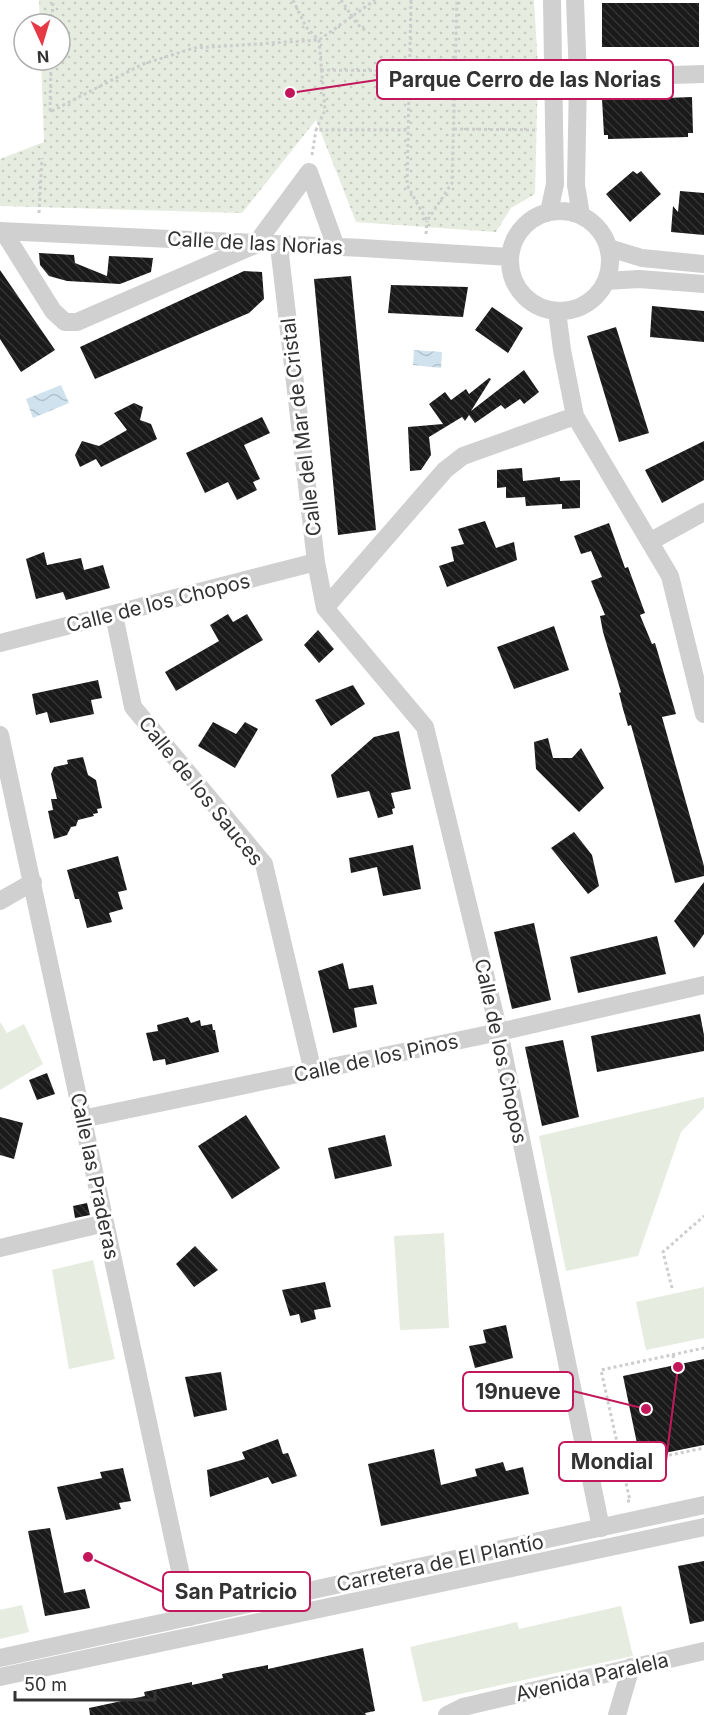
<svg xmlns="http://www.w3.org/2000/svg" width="704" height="1715" font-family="Inter,sans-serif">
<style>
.green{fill:#e6ecdf}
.park{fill:url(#park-dots)}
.water{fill:url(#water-waves)}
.building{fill:url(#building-back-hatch)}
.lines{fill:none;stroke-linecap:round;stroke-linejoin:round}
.path{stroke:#cdcdcd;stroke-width:3;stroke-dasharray:3 3;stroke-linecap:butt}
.minor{stroke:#d0d0d0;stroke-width:18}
.labels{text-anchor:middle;stroke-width:6;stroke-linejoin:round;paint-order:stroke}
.street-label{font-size:20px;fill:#333;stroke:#fff}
.leader{fill:none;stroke:#c2185b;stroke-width:2}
.callout-dot{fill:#c2185b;stroke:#fff;stroke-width:2}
.callout{fill:#fff;stroke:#c2185b;stroke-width:2}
.callout-label{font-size:21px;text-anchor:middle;font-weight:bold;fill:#333}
</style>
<defs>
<pattern id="park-dots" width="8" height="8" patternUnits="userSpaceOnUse" patternTransform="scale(1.5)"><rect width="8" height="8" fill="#e6ecdf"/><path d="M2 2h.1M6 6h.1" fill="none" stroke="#c6cbc0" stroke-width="1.8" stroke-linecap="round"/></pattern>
<pattern id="water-waves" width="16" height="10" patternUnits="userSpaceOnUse" patternTransform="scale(1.5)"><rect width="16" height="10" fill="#cfe2ee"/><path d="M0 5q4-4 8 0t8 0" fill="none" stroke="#b2c2cd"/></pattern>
<pattern id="building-back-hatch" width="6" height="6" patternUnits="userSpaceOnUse" patternTransform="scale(1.5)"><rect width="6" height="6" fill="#1a1a1a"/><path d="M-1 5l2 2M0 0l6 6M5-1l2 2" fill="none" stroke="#333"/></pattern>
</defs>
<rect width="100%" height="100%" fill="#fff"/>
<path class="green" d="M0 1022 7 1033 24 1024 43 1064 0 1090Z
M704 1097V1108L681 1132 638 1256 566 1271 539 1136Z
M444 1233 449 1328 400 1330 394 1236Z
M93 1260 115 1359 69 1369 52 1270Z
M704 1287V1338L646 1350 636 1302Z
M22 1605 29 1632 0 1639V1610Z
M621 1606 633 1656 423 1702 410 1647 517 1622 519 1629Z"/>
<path class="park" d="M39 0H534L538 67 535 194 511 208 496 232 356 222 316 120 242 213 0 206V159L44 142 41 60H60V24H40Z"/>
<path class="water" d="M414 350 442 352 441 368 413 365Z
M61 385 69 403 33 418 26 399Z"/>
<path class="building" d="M602 3H699V47H602Z
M639 97V99L692 97 693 133H688V137L608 139V135H604L602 99Z
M633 171 637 174 641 171 661 194 630 222 606 194Z
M680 191 704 193V235L671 232 673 206 678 212Z
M39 253 74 255 75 263 107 276 109 256 153 258 151 272 120 284 67 281 49 276 40 265Z
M0 270 55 350 21 372 0 339Z
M244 271 262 272 264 299 249 313 95 379 80 347Z
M351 276 376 530 338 535 314 279Z
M391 285 468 287 463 317 388 313Z
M652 306 704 311V342L650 337Z
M492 307 523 328 508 353 475 330Z
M616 327 649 433 619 442 587 336Z
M524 370 539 392 524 404 520 399 505 409 501 405 475 423 469 415 465 421 462 417 429 437 431 455 421 470 410 471 408 427 443 424 429 404 445 392 451 400 466 389 469 394 489 378 491 379 471 411Z
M134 403 143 407 140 420 151 424 157 439 101 467 96 459 80 467 75 455 82 441 99 446 127 430 114 413Z
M262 417 270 433 244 445 260 479 253 482 257 490 237 500 228 482 205 493 186 453Z
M704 441V480L662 503 645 470Z
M522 468 523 481 560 477V481L580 480V508L562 509V504L526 506 525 497 506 498V487L497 488V470Z
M485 521 496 548 514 542 517 560 447 587 439 566 454 561 451 547 464 544 458 529Z
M609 523 625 568 628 567 645 613 640 615 652 644 655 643 676 714 662 717 704 866V876L675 883 631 725 628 726 623 709 619 693 621 692 603 632 600 616 605 615 591 581 602 577 591 551 581 554 574 536Z
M44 552 47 565 81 558 84 570 103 565 110 588 66 600 63 592 36 599 26 559Z
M228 614 233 622 247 614 263 640 176 691 165 672 219 641 210 625Z
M554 626 569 670 514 689 497 647Z
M318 630 334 649 319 663 304 645Z
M98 680 102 698 91 700 94 714 50 723 47 712 36 715 32 694Z
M353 685 365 704 331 726 315 700Z
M213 722 236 734 245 722 258 729 235 768 198 746Z
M399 731 411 789 391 793 395 808 392 809 393 814 378 818 369 791 337 798 331 775 374 737Z
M548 738 553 758H572L581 748 604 788 579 812 536 769 534 742Z
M83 757 88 775 96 780 102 808 97 809 98 813 93 814 94 816 78 820 76 826 71 827 67 835 54 839 48 811 53 810 51 799H57L51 774 54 767 68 764 67 760Z
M574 832 592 855 599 886 588 894 551 848Z
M413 845 421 889 383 896 377 867 351 873 349 858Z
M118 856 127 890 118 892 123 909 109 913 112 922 87 928 79 899H75L67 870Z
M704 882V934L694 948 674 921Z
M534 923 551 1000 512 1009 494 932Z
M657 936 666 974 578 993 570 957Z
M343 963 349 989 373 985 377 1004 354 1008 357 1027 333 1033 318 971Z
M700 1014 704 1035V1051L597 1072 591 1036Z
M188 1017 191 1023 200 1020 201 1026 212 1024 213 1030H215L219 1052 166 1065 165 1059 153 1061 146 1033 158 1031 157 1025Z
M563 1040 579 1117 542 1126 525 1047Z
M47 1073 55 1094 37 1100 29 1080Z
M246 1115 280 1168 232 1199 198 1146Z
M0 1117 23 1123 14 1159 0 1155Z
M385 1135 392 1166 335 1179 328 1148Z
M87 1203 90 1215 75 1218 73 1206Z
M195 1246 218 1270 194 1287 176 1264Z
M325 1282 331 1307 314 1310 316 1319 301 1323 299 1314 290 1316 282 1290Z
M506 1325 513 1358 475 1368 469 1346 486 1343 483 1330Z
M704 1359V1445L640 1458 623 1376Z
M221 1372 227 1410 194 1417 185 1377Z
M278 1439 283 1454 288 1453 297 1476 272 1484 268 1477 210 1497 207 1470 245 1459 242 1452Z
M434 1449 441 1485 477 1476 475 1469 503 1462 506 1471 523 1467 529 1494 381 1526 368 1464Z
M123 1468 131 1501 119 1503 121 1509 66 1520 57 1487 102 1478 100 1472Z
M50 1528 64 1593 85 1589 90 1608 45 1616 28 1531Z
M704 1561V1621L690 1624 678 1566Z
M363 1648 375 1711 365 1713 366 1715H90L89 1708 145 1696 144 1692 192 1682V1685L223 1678 222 1674 268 1665V1669Z"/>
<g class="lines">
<path class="path" d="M293 0 306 27 319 40 325 110 316 130H408
M341 0 357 24 366 31
M411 0 407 185 427 221 452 183 457 0
M52 24 53 0
M51 60 50 112 143 64 194 48 319 40 375 0
M321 70 410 71
M455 72 537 75
M454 129 536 130
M312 155 316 130
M39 213 42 158
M426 234 427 221
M672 1288 663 1252 704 1216
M673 1355 675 1365
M622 1465 704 1448
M627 1501H630L601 1370 704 1348"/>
<path class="minor" d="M575 0 578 78 576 185 581 215
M578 78 704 74
M510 261a50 50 0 1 1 100 0a50 50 0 1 1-100 0Z
M549 212 555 184 552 0
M0 231 363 248 510 257
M3 231 53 311 65 322H77L255 245 309 172 336 247
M279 246 316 562 325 608 425 727 499 1032 601 1528
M609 248 642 258 704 264
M606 281 639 279 704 284
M557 311 562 350 575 416 670 576 704 714
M651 541 704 512
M325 608 445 470 463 456 575 416
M114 615 133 707 264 864 313 1072
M0 643 316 562
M0 735 190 1617
M0 901 33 882
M82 1119 499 1032 704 985
M0 1248 105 1223
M0 1658 704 1505
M0 1677 704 1527
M447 1715 463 1707 704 1651
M617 1715 631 1667"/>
</g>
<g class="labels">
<g class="street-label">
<text transform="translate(255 243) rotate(3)" y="7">Calle de las Norias</text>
<text transform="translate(301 427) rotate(-97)" y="7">Calle del Mar de Cristal</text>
<text transform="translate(158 603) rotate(-14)" y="7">Calle de los Chopos</text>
<text transform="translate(201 791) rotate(51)" y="7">Calle de los Sauces</text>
<text transform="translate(501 1051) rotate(78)" y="7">Calle de los Chopos</text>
<text transform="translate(376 1058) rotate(-12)" y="7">Calle de los Pinos</text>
<text transform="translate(95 1176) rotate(78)" y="7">Calle las Praderas</text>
<text transform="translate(440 1563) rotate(-12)" y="7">Carretera de El Plantío</text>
<text transform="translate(592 1677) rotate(-13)" y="7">Avenida Paralela</text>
</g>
</g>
<path class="leader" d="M290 93L377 80M646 1409L573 1391M678 1367L666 1461M88 1557L163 1592"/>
<g class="callout-dot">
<circle cx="290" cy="93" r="6"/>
<circle cx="646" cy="1409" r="6"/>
<circle cx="678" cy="1367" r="6"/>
<circle cx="88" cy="1557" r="6"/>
</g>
<g class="callout">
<rect x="377" y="60" width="296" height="39" rx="6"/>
<rect x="463" y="1372" width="110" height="39" rx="6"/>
<rect x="559" y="1442" width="107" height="39" rx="6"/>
<rect x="163" y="1572" width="147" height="39" rx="6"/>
</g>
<g class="callout-label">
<text x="525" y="87">Parque Cerro de las Norias</text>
<text x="518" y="1399">19nueve</text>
<text x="612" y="1469">Mondial</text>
<text x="236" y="1599">San Patricio</text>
</g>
<g transform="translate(42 42) rotate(176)"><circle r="28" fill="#ffffff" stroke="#adadad" stroke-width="1.5"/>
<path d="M0-4.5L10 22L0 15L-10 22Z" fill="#e63946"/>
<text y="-9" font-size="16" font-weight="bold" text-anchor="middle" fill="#333333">N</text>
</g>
<path d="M15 1691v9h140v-9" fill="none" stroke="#333333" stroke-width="3"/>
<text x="24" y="1691" font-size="18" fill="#333333" stroke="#ffffff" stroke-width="4.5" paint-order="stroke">50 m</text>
</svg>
